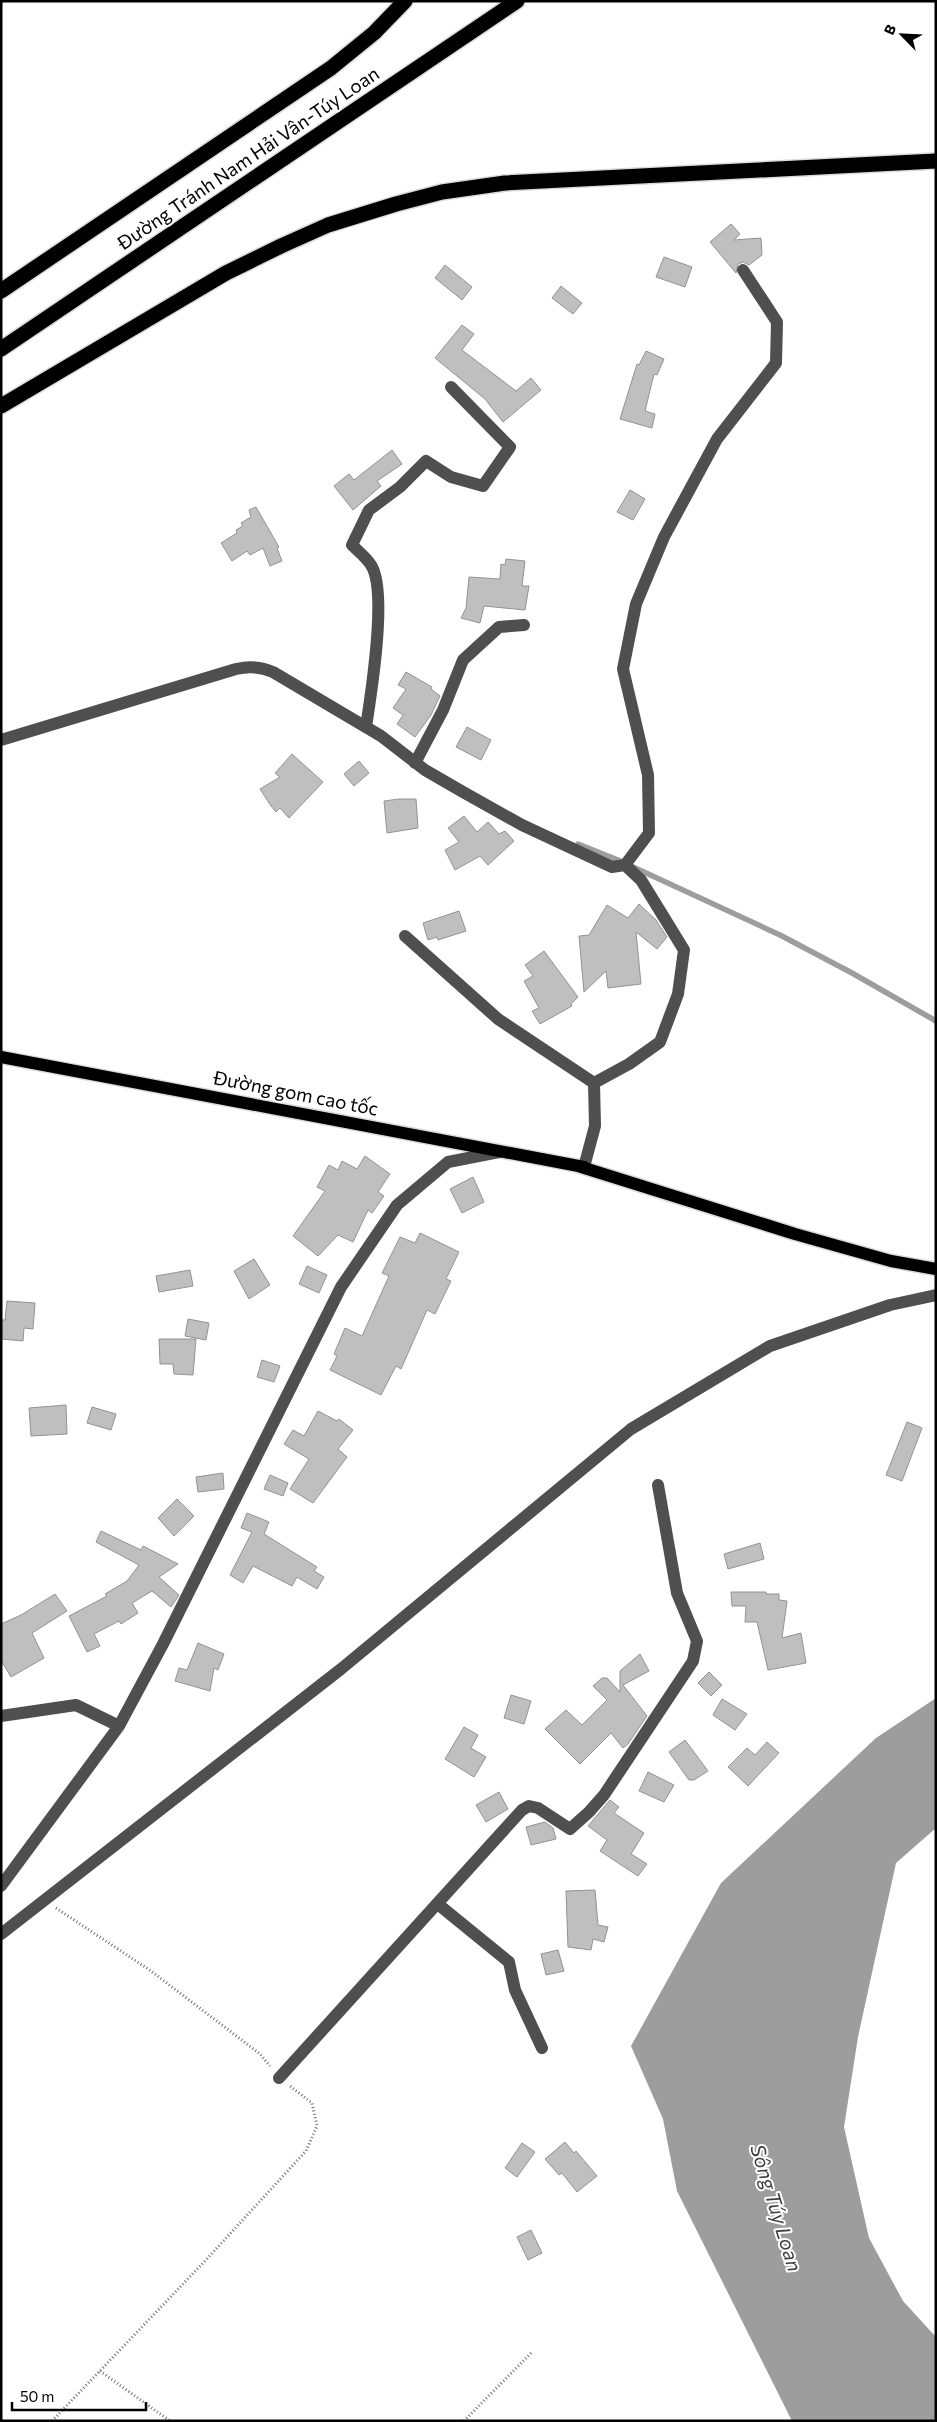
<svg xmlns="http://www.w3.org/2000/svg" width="937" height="2422" font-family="Commissioner,sans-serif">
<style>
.water{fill:#9d9d9d}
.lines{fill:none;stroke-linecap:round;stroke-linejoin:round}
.stream{stroke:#9d9d9d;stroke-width:5.5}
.building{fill:#bfbfbf;stroke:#939393}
.major-casing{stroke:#dbdbdb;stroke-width:15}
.highway-casing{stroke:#dbdbdb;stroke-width:18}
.path{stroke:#717171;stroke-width:3;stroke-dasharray:1 2.5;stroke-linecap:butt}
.minor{stroke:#4f4f4f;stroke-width:12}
.major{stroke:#000;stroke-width:12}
.highway{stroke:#000;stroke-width:15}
.labels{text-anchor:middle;stroke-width:4;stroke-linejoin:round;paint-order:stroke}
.street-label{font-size:19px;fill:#000;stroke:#fff}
.water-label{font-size:20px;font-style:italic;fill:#3e3e3e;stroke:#fff}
</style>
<rect width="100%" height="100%" fill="#fff"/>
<path class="water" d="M936 1698V1828L896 1863 858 2037 844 2127 869 2238 903 2301 936 2337V2421H792L677 2191 663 2119 631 2046 721 1883 876 1738Z"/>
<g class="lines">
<path class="stream" d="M578 844 623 862
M631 866 780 935 852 973 936 1021"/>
</g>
<path class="building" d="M731 224 740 234 734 240 761 238 762 255 749 265 743 262 738 264 736 273 710 242Z
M664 257 692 267 685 287 656 277Z
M445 265 472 287 462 300 435 278Z
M561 286 582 303 573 314 552 298Z
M462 325 474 334 462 350 516 391 531 378 541 390 503 422 485 399 435 358Z
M646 351 664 359 657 375 654 374 645 411 655 414 652 428 620 419 637 364 639 365Z
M392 450 402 464 377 481 381 486 353 510 334 486 349 474 354 480Z
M630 490 645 499 633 520 617 512Z
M256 507 279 547 277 548 282 561 270 566 263 548 250 555 247 551 232 561 221 543 237 533 236 530 243 526 241 523 251 517 249 510Z
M506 559 525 561 522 586H529L525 610 484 606 480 623 461 618 466 608 469 577 500 579 501 564 505 565Z
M406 672 432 687 431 689 440 696 431 715 415 737 397 724 403 715 393 708 406 689 398 685Z
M467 727 491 740 481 760 456 747Z
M292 754 323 782 289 818 280 808 276 812 271 806 260 789 280 777 275 773Z
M359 761 369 773 354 786 344 774Z
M399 799H416L418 828 387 833 384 801Z
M464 816 477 832 488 822 499 834 505 831 514 841 488 865 480 856 455 870 445 850 459 842 448 828Z
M639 904 656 920 667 937 657 949 636 932 641 984 608 988 606 971 584 992 579 936 589 935 607 905 628 918Z
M459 911 466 931 438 940 437 937 428 940 423 923Z
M544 951 578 997 571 1004 572 1006 540 1024 532 1011 539 1008 524 981 533 976 525 965Z
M365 1156 390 1174 378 1192 384 1196 372 1213 368 1210 353 1242 338 1235 318 1256 293 1236 325 1191 317 1187 329 1165 338 1170 342 1161 357 1169Z
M473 1177 484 1202 462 1213 450 1189Z
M420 1233 459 1252 446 1279 451 1281 435 1314 427 1310 401 1369 396 1366 381 1395 330 1370 337 1356 334 1354 345 1328 362 1336 389 1276 382 1273 400 1237 415 1243Z
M254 1259 270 1285 249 1299 234 1271Z
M307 1266 327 1275 319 1293 299 1284Z
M190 1270 193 1286 159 1292 156 1276Z
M7 1301 35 1303 33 1329 24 1328 23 1341 1 1339V1320H5Z
M188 1319 209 1323 206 1340 185 1336Z
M159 1339H196L193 1375 174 1374 173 1364H160Z
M262 1360 280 1366 274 1382 257 1377Z
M66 1405 67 1434 31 1436 29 1408Z
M92 1407 116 1414 111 1430 87 1423Z
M318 1411 337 1421 339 1419 353 1430 338 1449 347 1457 313 1503 290 1489 309 1459 284 1444 293 1430 304 1436Z
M907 1422 922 1428 902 1481 886 1475Z
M223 1473 224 1489 198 1492 196 1477Z
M270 1475 288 1483 283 1496 264 1489Z
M177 1499 194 1516 174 1536 158 1518Z
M247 1513 269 1522 264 1534 317 1567 314 1571 324 1577 317 1589 297 1577 292 1586 253 1566 243 1583 230 1575 252 1532 241 1528Z
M101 1531 141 1550 143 1546 178 1564 159 1577 179 1595 171 1607 152 1591 132 1603 138 1613 121 1624 119 1621 94 1634 100 1646 87 1652 69 1616 107 1596 105 1594 127 1581 139 1565 96 1542Z
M760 1543 764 1559 728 1569 724 1554Z
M731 1592H766V1594H779V1600L787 1601 782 1638 801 1633 806 1663 768 1670 757 1622H745L746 1606H732Z
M55 1594 67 1611 32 1633 44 1658 11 1677 1 1660V1624L21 1615Z
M198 1643 224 1654 218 1670 214 1668 210 1691 175 1681 179 1668 187 1670Z
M640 1654 649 1671 623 1685 647 1716 628 1744 623 1748 611 1733 580 1764 545 1729 566 1710 582 1725 607 1700 593 1686 602 1678H607L620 1692V1671Z
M709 1672 722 1685 711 1696 698 1683Z
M511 1695 531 1701 524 1724 504 1718Z
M722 1699 747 1714 735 1730 713 1715Z
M464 1727 478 1735 471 1748 486 1757 474 1777 445 1759Z
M685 1740 708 1771 694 1780H689L669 1752Z
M767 1742 779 1753 748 1786 728 1767 747 1748 755 1755Z
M648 1772 674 1785 664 1802 639 1791Z
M499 1792 508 1809 486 1822 476 1805Z
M610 1800 619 1807 614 1813 644 1833 631 1854 647 1864 638 1876 600 1851 607 1840 588 1826Z
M545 1822 553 1828 556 1839 531 1845 526 1827Z
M595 1890 598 1925 608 1927 604 1942 593 1939 591 1950 568 1947 566 1891Z
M558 1950 564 1971 546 1975 541 1954Z
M565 2142 574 2153 576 2151 597 2176 577 2192 562 2173 559 2175 545 2159Z
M522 2143 535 2152 517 2177 505 2168Z
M531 2230 542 2253 528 2260 517 2237Z"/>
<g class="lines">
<defs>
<path id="major" d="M1 1057 584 1167
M578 1166 795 1234 891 1261 936 1269"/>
<path id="highway" d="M1 291 331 68 374 33 405 1
M1 349 517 1
M1 406 226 273 281 246 328 225 396 204 442 192 505 183 936 161"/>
</defs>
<use href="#major" class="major-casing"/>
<use href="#highway" class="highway-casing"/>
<path class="path" d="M56 1908 151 1971 260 2054 270 2066
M100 2371 170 2421
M52 2421 205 2261 306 2151 317 2126 312 2103 290 2086
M464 2421 532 2352"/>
<path class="minor" d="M366 727C371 694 388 591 371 565 366 557 358 551 352 545L369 510 400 487 426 461 451 477 483 486 510 447 451 387
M1 740 236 669C250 666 260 667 273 672L381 736 425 770 463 792 522 825 612 867 625 865 649 833 648 775 623 669 636 604 664 537 717 439 776 363 777 322 743 270
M415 763 443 710 463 660 499 627 524 625
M405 936 498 1019 594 1083
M584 1167 595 1126 594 1083 629 1064 660 1042 678 994 684 950 641 880 625 865
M1 1716 76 1705 119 1726
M1 1886 119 1726 163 1644 341 1287 397 1205 448 1162 499 1152
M439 1905 509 1962 515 1990 542 2048
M1 1934 341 1669 631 1429 770 1346 890 1305 936 1295
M279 2078 522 1810 529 1806 538 1808 570 1829 589 1812 604 1795 693 1661 697 1641 677 1593 658 1485"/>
<use href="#major" class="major"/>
<use href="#highway" class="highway"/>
</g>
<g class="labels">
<g class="street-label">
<text transform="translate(248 158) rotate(-34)" y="7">Đường Tránh Nam Hải Vân-Túy Loan</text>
<text transform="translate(296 1093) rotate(11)" y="7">Đường gom cao tốc</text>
</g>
<g class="water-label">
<text transform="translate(776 2208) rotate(73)" y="7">Sông Túy Loan</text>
</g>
</g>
<rect width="937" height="2422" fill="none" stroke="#000000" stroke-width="5"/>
<g transform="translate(902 35) rotate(294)" stroke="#ffffff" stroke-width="4" paint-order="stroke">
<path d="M0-4L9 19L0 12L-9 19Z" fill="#000000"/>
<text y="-8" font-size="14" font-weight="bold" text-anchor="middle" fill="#000000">B</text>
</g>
<path d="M12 2402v8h134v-8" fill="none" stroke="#000000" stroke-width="2.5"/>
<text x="20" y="2402" font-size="15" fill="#000000" stroke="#ffffff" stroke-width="4" paint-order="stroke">50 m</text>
</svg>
